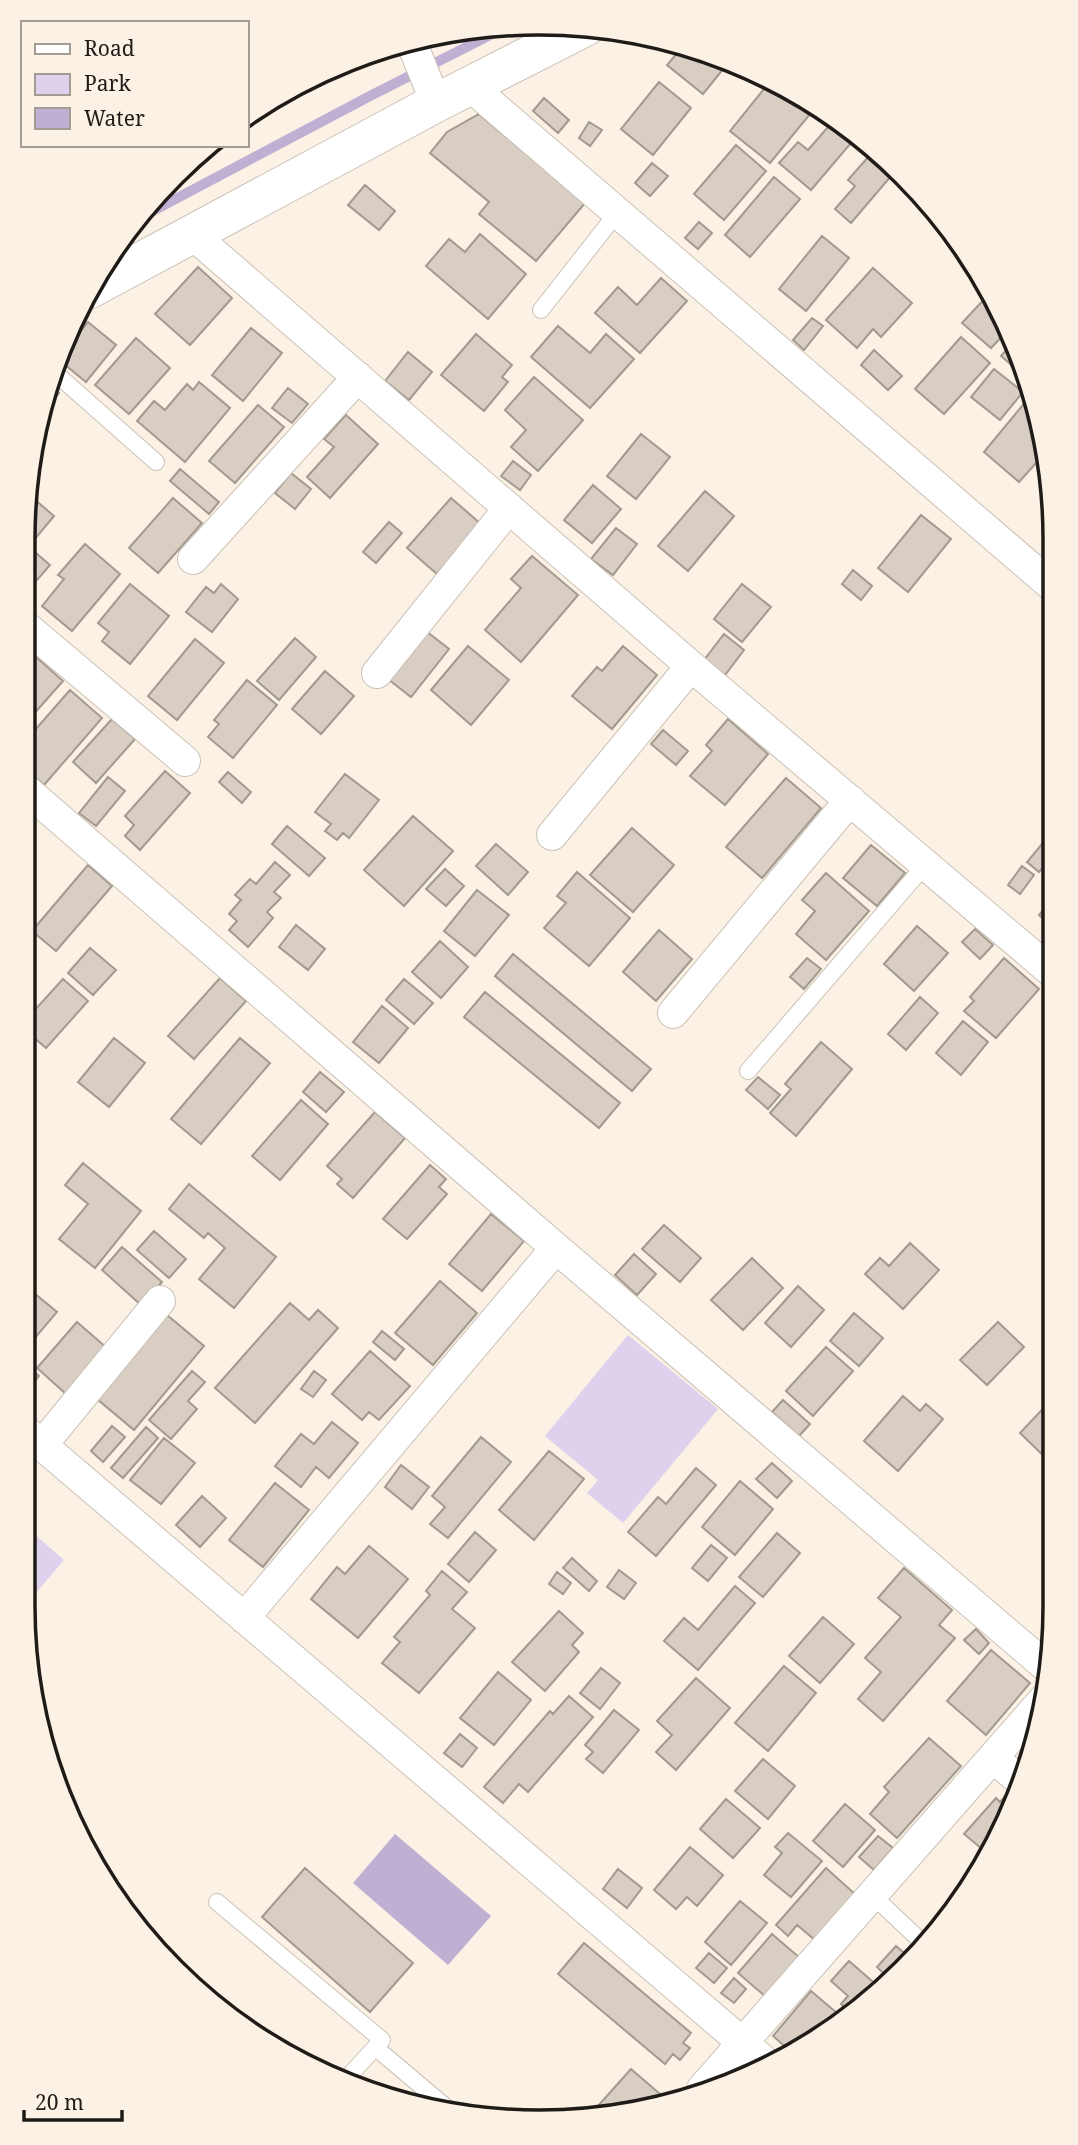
<svg xmlns="http://www.w3.org/2000/svg" width="1078" height="2145" font-family="'Noto Serif',serif">
<style>
.green{fill:#ddd1ed}
.water{fill:#bfafd3}
.lines{fill:none;stroke-linecap:round;stroke-linejoin:round}
.stream{stroke:#bfafd3;stroke-width:10}
.building{fill:#d8cec3;stroke:#a39a8f;stroke-width:2}
.lane-casing{stroke:#cbc1b6;stroke-width:18}
.street-casing{stroke:#cbc1b6;stroke-width:32}
.secondary-casing{stroke:#cbc1b6;stroke-width:40}
.lane{stroke:#fff;stroke-width:16}
.street{stroke:#fff;stroke-width:30}
.secondary{stroke:#fff;stroke-width:38}
.rim{fill:none;stroke:#1f1c18;stroke-width:3.5}
</style>
<rect width="100%" height="100%" fill="#fbf1e5"/>
<path class="green" d="M628 1335 718 1409 623 1523 587 1493 598 1480 545 1436Z
M23 1524 64 1560 23 1608Z"/>
<path class="water" d="M395 1834 491 1916 448 1965 353 1883Z"/>
<g class="lines">
<path class="stream" d="M132 222 370 96 508 26"/>
</g>
<path class="building" d="M684 45 729 62 703 94 667 65Z
M772 79 815 108 770 163 730 131Z
M659 82 691 108 653 155 621 129Z
M544 98 569 120 558 133 533 111Z
M479 114 585 203 536 261 479 214 489 202 430 153 447 132Z
M834 120 857 136 811 190 779 163 798 142 808 150Z
M589 122 602 130 590 146 579 138Z
M736 145 766 171 724 220 694 194Z
M876 148 897 169 851 223 835 209 855 186 848 180Z
M652 163 668 176 650 196 635 183Z
M774 177 800 199 750 257 725 235Z
M365 185 395 211 379 230 348 205Z
M699 222 712 233 698 249 685 238Z
M480 234 526 274 488 319 426 266 449 239 465 252Z
M822 236 849 258 806 311 779 289Z
M198 267 232 298 190 345 155 314Z
M873 268 912 303 881 337 873 329 857 348 826 320Z
M661 278 687 301 640 353 595 313 618 287 637 305Z
M989 294 1009 329 991 348 962 323Z
M812 318 823 326 804 350 793 340Z
M88 322 116 345 86 382 58 359Z
M558 326 590 353 606 334 634 359 590 408 531 357Z
M251 328 282 353 243 401 212 375Z
M476 334 512 365 502 377 508 382 484 411 441 375Z
M961 337 990 363 944 414 915 389Z
M136 338 170 368 129 414 95 385Z
M1015 340 1016 342 1025 377 1001 356Z
M874 350 902 376 888 390 861 365Z
M408 352 432 372 409 400 385 381Z
M994 369 1023 392 1000 420 971 397Z
M534 377 583 420 538 471 511 447 526 430 505 410Z
M199 382 230 408 185 462 137 421 154 401 165 410 187 384 193 390Z
M49 384 59 393 38 418 40 406Z
M288 388 308 404 292 423 272 408Z
M1027 400 1033 405 1046 452 1019 482 984 452Z
M258 405 284 427 235 483 209 461Z
M346 415 378 444 330 498 307 477 334 447 324 439Z
M641 434 670 457 636 499 607 476Z
M513 461 531 475 520 490 501 476Z
M180 469 219 502 209 514 170 481Z
M291 473 311 489 295 509 275 493Z
M593 485 621 509 592 543 564 520Z
M705 491 734 516 688 571 658 546Z
M26 492 54 516 24 552V506Z
M173 498 202 523 158 573 129 548Z
M451 498 481 524 437 574 407 548Z
M921 515 951 539 908 592 878 568Z
M389 522 402 533 376 563 363 552Z
M616 528 637 544 613 575 591 559Z
M85 544 120 574 72 631 42 606 64 579 58 575Z
M36 553 50 565 24 595V566Z
M532 556 578 595 521 662 485 630 521 588 511 579Z
M853 570 872 586 861 600 842 584Z
M130 584 169 616 130 664 102 641 109 632 98 623Z
M221 584 238 599 212 632 186 612 206 587 214 593Z
M742 584 771 607 742 642 714 619Z
M426 631 449 649 411 697 388 679Z
M724 634 744 650 725 675 704 660Z
M295 638 316 657 279 700 257 681Z
M195 639 224 663 177 720 148 696Z
M468 646 509 680 471 725 431 690Z
M623 646 657 675 612 729 572 696 597 667 602 671Z
M36 657 63 681 24 725V670Z
M325 671 354 696 321 734 292 709Z
M247 680 277 705 233 758 208 737 219 724 214 720Z
M70 690 102 718 44 785 24 768V757L35 744 28 738Z
M112 719 135 739 96 783 73 762Z
M728 719 768 754 725 805 690 776 712 751 706 745Z
M663 730 688 751 676 765 651 744Z
M165 771 190 793 140 850 125 836 134 825 125 816Z
M228 772 251 792 242 803 219 782Z
M345 774 379 800 349 838 343 833 337 840 325 831 331 824 315 812Z
M108 777 125 791 96 826 79 813Z
M786 778 821 808 762 878 726 847Z
M413 816 453 851 404 906 364 870Z
M287 826 325 858 309 876 272 844Z
M632 828 674 865 633 912 590 875Z
M1047 838 1052 842V857L1039 872 1027 862Z
M496 844 528 872 508 895 476 866Z
M871 845 905 873 877 906 843 878Z
M275 862 290 875 274 892 281 898 267 912 273 918 248 947 229 930 237 921 229 914 241 900 235 895 250 879 256 884Z
M88 865 112 886 56 951 32 931Z
M1022 866 1034 875 1020 894 1008 885Z
M445 869 464 886 446 906 426 889Z
M577 872 630 918 589 966 544 928 566 903 557 896Z
M826 873 869 911 826 960 796 934 815 911 802 900Z
M477 890 509 915 475 956 444 931Z
M1052 899V926L1039 915Z
M296 925 325 949 308 970 279 947Z
M917 926 948 953 914 991 884 964Z
M975 929 993 945 980 959 962 942Z
M659 930 692 959 656 1001 623 972Z
M440 941 468 967 441 998 412 972Z
M90 948 116 970 93 995 68 973Z
M513 954 651 1069 632 1091 495 976Z
M807 958 821 969 804 989 790 977Z
M1004 958 1039 989 996 1038 964 1011 974 1001 970 997Z
M220 978 246 1001 194 1059 168 1036Z
M63 979 88 1001 46 1048 23 1028V1023Z
M404 979 433 1003 414 1024 386 1000Z
M485 992 620 1103 599 1128 464 1017Z
M920 997 938 1013 906 1050 888 1034Z
M382 1006 408 1028 379 1063 353 1042Z
M963 1021 988 1042 961 1075 936 1053Z
M114 1038 145 1063 109 1107 78 1082Z
M240 1038 270 1063 201 1144 171 1119Z
M821 1042 852 1069 796 1136 770 1113 791 1089 785 1084Z
M320 1072 344 1092 326 1112 303 1092Z
M758 1077 780 1095 768 1109 746 1090Z
M301 1100 328 1124 280 1180 252 1156Z
M375 1112 405 1138 353 1198 337 1184 342 1179 327 1166Z
M83 1163 141 1211 95 1268 59 1239 88 1204 65 1185Z
M430 1165 446 1179 439 1187 447 1194 407 1239 383 1219Z
M189 1184 276 1257 234 1308 199 1279 225 1248 208 1233 204 1238 169 1209Z
M491 1214 524 1241 482 1291 449 1264Z
M664 1225 701 1258 680 1282 642 1249Z
M154 1231 186 1259 169 1278 137 1250Z
M910 1243 939 1270 903 1309 865 1274 880 1258 889 1266Z
M122 1247 162 1282 141 1305 102 1270Z
M634 1254 656 1274 637 1295 615 1275Z
M752 1258 783 1288 743 1330 711 1300Z
M440 1281 477 1313 433 1365 395 1333Z
M23 1284 57 1312 23 1352Z
M798 1286 824 1310 791 1347 765 1323Z
M290 1303 309 1320 318 1310 338 1328 255 1423 215 1388Z
M854 1313 883 1338 859 1366 830 1341Z
M167 1315 204 1346 134 1430 97 1399Z
M77 1322 107 1348 66 1394 37 1368Z
M998 1322 1024 1347 987 1385 960 1360Z
M382 1331 404 1349 395 1360 373 1342Z
M826 1347 853 1371 813 1416 786 1391Z
M370 1351 410 1386 379 1420 369 1412 362 1420 332 1394Z
M23 1363 39 1376 23 1395Z
M192 1371 205 1382 188 1401 197 1409 171 1439 149 1420Z
M314 1371 326 1380 313 1397 301 1389Z
M903 1396 920 1411 926 1404 943 1419 898 1471 864 1441Z
M1053 1398 1054 1456 1049 1461 1020 1433Z
M783 1400 810 1424 799 1436 772 1412Z
M332 1422 358 1443 329 1478 316 1467 301 1487 275 1466 301 1434 314 1444Z
M112 1426 125 1437 103 1462 91 1451Z
M146 1427 158 1438 123 1478 111 1468Z
M481 1437 511 1462 448 1538 430 1524 445 1507 432 1496Z
M164 1438 195 1463 161 1504 130 1480Z
M549 1451 584 1479 534 1540 499 1510Z
M772 1463 792 1481 777 1498 756 1479Z
M401 1465 429 1487 412 1509 385 1487Z
M696 1468 716 1485 656 1556 628 1532 658 1497 666 1504Z
M740 1481 773 1509 735 1555 702 1527Z
M275 1483 309 1510 263 1567 229 1540Z
M202 1496 226 1518 200 1547 176 1525Z
M475 1532 496 1550 469 1582 448 1564Z
M777 1533 800 1553 763 1597 739 1577Z
M711 1545 727 1558 708 1581 692 1568Z
M369 1546 408 1579 358 1638 311 1599 337 1567 345 1574Z
M572 1558 597 1581 589 1591 563 1568Z
M904 1568 952 1610 939 1625 955 1638 883 1721 858 1699 881 1672 865 1658 901 1617 878 1598Z
M619 1570 636 1583 624 1599 607 1587Z
M442 1571 467 1592 452 1609 475 1628 419 1693 382 1663 400 1642 394 1637 430 1595 426 1591Z
M557 1572 571 1583 563 1594 549 1584Z
M735 1586 755 1603 698 1670 664 1641 684 1618 698 1630Z
M559 1611 583 1633 572 1645 579 1652 545 1691 512 1662Z
M823 1617 854 1644 820 1683 789 1656Z
M976 1629 989 1643 979 1654 964 1640Z
M991 1650 1030 1683 986 1735 947 1701Z
M784 1666 816 1693 768 1751 735 1723Z
M601 1668 620 1683 600 1709 580 1693Z
M498 1672 531 1700 494 1745 460 1718Z
M696 1678 730 1708 676 1770 656 1752 672 1735 657 1721Z
M569 1696 593 1717 528 1792 519 1784 503 1803 484 1787 550 1711 553 1714Z
M614 1710 639 1730 603 1773 586 1759 593 1752 585 1745Z
M460 1734 477 1748 462 1767 444 1753Z
M929 1738 961 1766 897 1838 870 1814 889 1792 884 1787Z
M763 1759 795 1786 768 1819 735 1791Z
M1007 1794 1015 1801 1002 1834 988 1854 964 1834 996 1798 1000 1802Z
M726 1799 760 1828 733 1858 700 1829Z
M845 1804 875 1830 843 1867 813 1841Z
M788 1833 822 1861 791 1897 764 1875 782 1853 775 1847Z
M878 1836 893 1848 874 1870 859 1857Z
M690 1847 723 1875 697 1906 687 1897 676 1909 654 1890Z
M305 1868 413 1963 370 2012 262 1917Z
M826 1868 855 1894 815 1940 797 1925 788 1936 776 1925Z
M618 1869 642 1888 627 1908 603 1889Z
M740 1901 767 1923 731 1965 705 1942Z
M772 1934 800 1958 766 1997 738 1973Z
M584 1943 691 2033 683 2043 690 2048 680 2060 673 2054 665 2064 558 1974Z
M896 1946 912 1960 904 1971 891 1981 877 1967Z
M709 1953 727 1968 714 1983 696 1968Z
M849 1961 880 1988 848 2011 841 2004 848 1996 831 1981Z
M734 1978 746 1989 734 2003 721 1993Z
M811 1991 837 2013 822 2030 791 2052 773 2036Z
M631 2069 667 2100 606 2118 588 2117Z"/>
<g class="lines">
<defs>
<path id="lane" d="M541 310 617 213
M53 371 156 462
M748 1071 926 864
M872 1895 924 1944
M217 1902 382 2040 347 2078
M376 2048 453 2113"/>
<path id="street" d="M411 41 436 103
M470 86 1051 585
M193 235 691 666 1052 972
M193 559 358 377
M24 625 185 761
M377 673 509 508
M24 788 556 1248 1049 1669
M552 835 691 666
M673 1013 850 800
M23 1429 771 2067
M42 1445 160 1301
M244 1618 556 1248
M993 1758 1022 1782
M702 2089 1044 1699"/>
<path id="secondary" d="M90 289 436 103 587 26"/>
</defs>
<use href="#lane" class="lane-casing"/>
<use href="#street" class="street-casing"/>
<use href="#secondary" class="secondary-casing"/>
<use href="#lane" class="lane"/>
<use href="#street" class="street"/>
<use href="#secondary" class="secondary"/>
</g>
<path d="M0 0H1078V2145H0ZM539 35H539A504 504 0 0 1 1043 539V1606A504 504 0 0 1 539 2110H539A504 504 0 0 1 35 1606V539A504 504 0 0 1 539 35Z" fill="#fbf1e5" fill-rule="evenodd"/>
<path class="rim" d="M539 35H539A504 504 0 0 1 1043 539V1606A504 504 0 0 1 539 2110H539A504 504 0 0 1 35 1606V539A504 504 0 0 1 539 35Z"/>
<rect x="21" y="21" width="228" height="126" fill="#fbf1e5" stroke="#a39c93" stroke-width="2"/>
<rect x="35" y="44" width="35" height="10" fill="#ffffff" stroke="#a39c93" stroke-width="2"/>
<text x="84" y="56" font-size="21" fill="#1f1c18">Road</text>
<rect x="35" y="74" width="35" height="21" fill="#ddd1ed" stroke="#a39c93" stroke-width="2"/>
<text x="84" y="91" font-size="21" fill="#1f1c18">Park</text>
<rect x="35" y="108" width="35" height="21" fill="#bfafd3" stroke="#a39c93" stroke-width="2"/>
<text x="84" y="126" font-size="21" fill="#1f1c18">Water</text>
<path d="M24 2110v10h98v-10" fill="none" stroke="#1f1c18" stroke-width="3.5"/>
<text x="35" y="2110" font-size="21" fill="#1f1c18" stroke="#fbf1e5" stroke-width="5" paint-order="stroke">20 m</text>
</svg>
